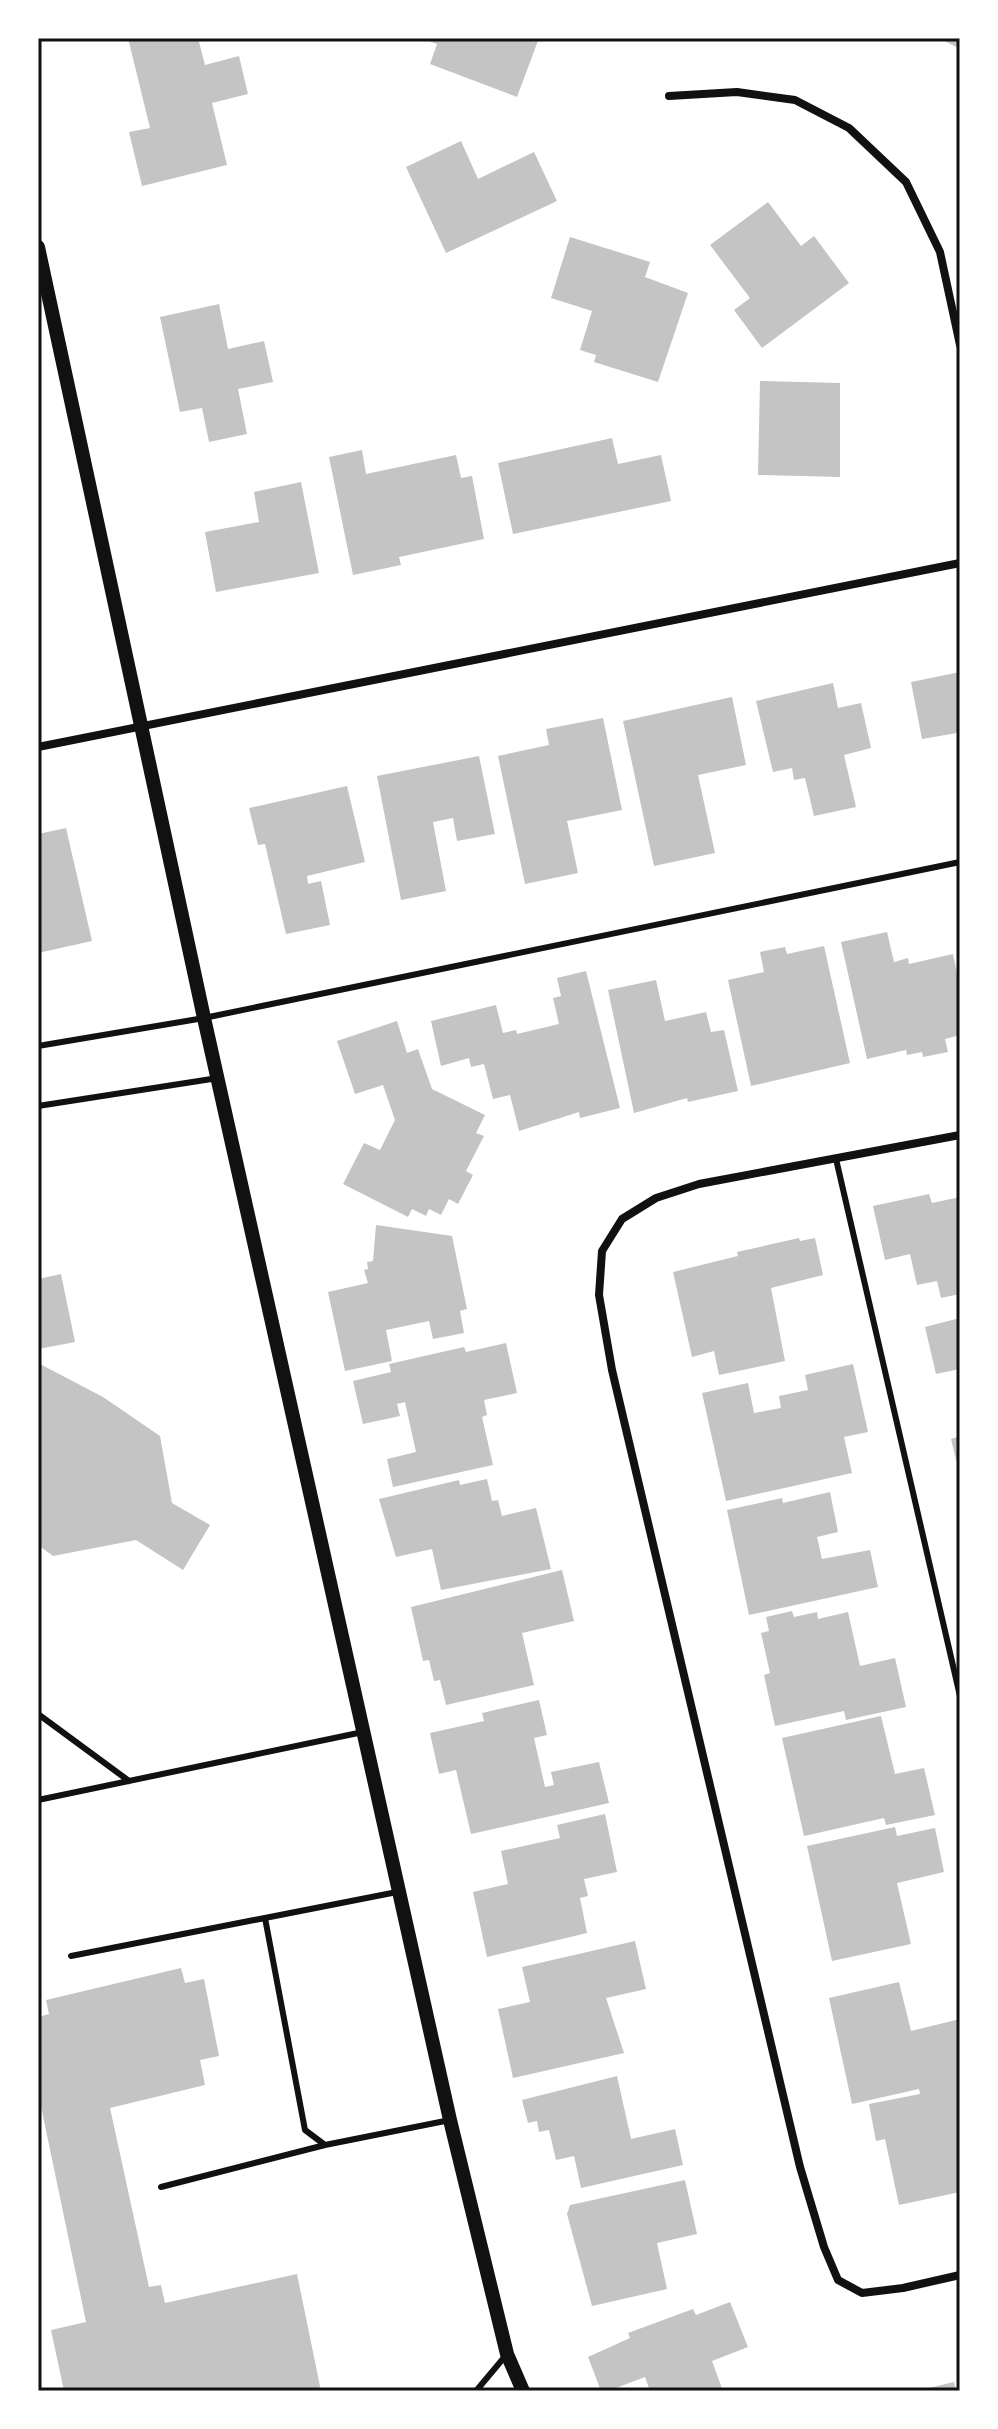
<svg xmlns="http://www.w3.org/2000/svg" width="998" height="2429" font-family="'PT Sans Narrow',sans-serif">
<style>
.building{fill:#c4c4c4}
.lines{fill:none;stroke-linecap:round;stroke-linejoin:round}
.service{stroke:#111;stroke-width:6}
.minor{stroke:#111;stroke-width:8}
.tertiary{stroke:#111;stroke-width:14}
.neatline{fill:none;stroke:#111;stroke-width:3}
</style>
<rect width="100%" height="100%" fill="#fff"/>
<path class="building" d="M128 38H198L205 65 239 56 248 94 212 103 227 165 142 186 129 132 150 128Z
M420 38H539L517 97 430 64 437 44Z
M939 38H960V49Z
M461 141 478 179 534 152 557 201 446 253 406 167Z
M768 202 801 246 814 236 849 283 762 348 734 310 750 298 710 245Z
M570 237 650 262 645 277 688 293 658 382 594 362 596 355 580 350 592 311 551 298Z
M219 304 228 349 264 341 273 382 238 389 247 434 209 442 202 408 180 412 160 317Z
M760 381 840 383V477L758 475Z
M612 438 618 464 661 455 671 501 513 534 498 463Z
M362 450 366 474 456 455 461 478 472 476 484 539 399 557 401 565 353 575 329 457Z
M301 482 319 573 216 592 205 532 259 522 254 492Z
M960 672V738L957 733 922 739 911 682Z
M833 683 838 708 861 703 871 748 844 755 856 807 814 816 805 778 794 780 792 768 773 772 756 701Z
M732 697 746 765 698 775 715 853 654 866 623 721Z
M603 718 622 810 567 821 578 873 525 884 498 756 549 745 546 729Z
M479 756 495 834 457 841 453 818 433 822 446 891 401 900 377 776Z
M347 786 365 862 307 876 308 884 321 881 330 925 286 934 265 844 258 845 249 808Z
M66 828 92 941 38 953V834Z
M887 932 894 962 908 958 909 964 953 954 960 987V1035L945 1039 948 1052 923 1057 922 1052 907 1055 906 1050 867 1059 841 942Z
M824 946 850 1063 751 1086 728 980 764 972 760 952 785 947 787 954Z
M586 971 620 1108 580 1118 579 1112 519 1131 510 1095 493 1099 484 1064 471 1067 469 1058 441 1066 431 1021 496 1005 503 1033 516 1030 517 1034 559 1024 553 998 561 996 557 978Z
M656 980 665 1021 706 1012 711 1032 724 1030 738 1091 688 1102 687 1098 634 1113 608 990Z
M397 1021 407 1053 418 1049 432 1089 485 1115 476 1133 484 1136 466 1171 473 1175 458 1204 449 1199 441 1215 429 1209 426 1216 412 1209 408 1217 343 1184 364 1143 380 1150 395 1120 383 1085 355 1094 337 1041Z
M929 1194 932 1203 960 1197V1294L941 1298 937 1281 917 1285 910 1254 885 1260 873 1206Z
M376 1225 452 1236 467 1309 460 1311 464 1333 433 1339 429 1321 386 1330 392 1361 345 1371 328 1292 368 1283 364 1270 368 1269 367 1262 373 1261Z
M799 1238 800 1241 815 1238 823 1275 771 1288 785 1361 719 1375 714 1351 692 1357 673 1272 738 1256 737 1252Z
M61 1274 75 1342 38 1349V1279Z
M960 1318V1369L936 1374 925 1327Z
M506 1343 517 1393 484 1400 487 1415 482 1417 493 1465 393 1487 387 1459 416 1452 405 1402 397 1404 400 1416 363 1424 353 1381 391 1372 389 1364 464 1347 466 1352Z
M38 1363 103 1397 160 1436 172 1503 210 1525 183 1570 136 1540 53 1556 38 1545Z
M853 1364 868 1432 844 1437 852 1473 726 1501 702 1393 748 1383 754 1413 781 1408 779 1396 808 1390 805 1375Z
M960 1436V1472H959L951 1439Z
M487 1479 492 1501 498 1500 502 1516 536 1508 551 1569 441 1590 432 1549 396 1557 379 1499 459 1480 460 1485Z
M830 1492 838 1532 817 1537 822 1559 870 1550 878 1587 749 1615 727 1510 782 1498 783 1503Z
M562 1570 574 1621 522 1633 534 1685 446 1705 440 1680 434 1681 429 1660 423 1661 411 1607Z
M792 1611 794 1617 817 1612 818 1619 848 1612 860 1666 895 1658 906 1707 846 1720 844 1711 775 1726 764 1675 770 1673 761 1633 769 1631 766 1617Z
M539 1700 547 1735 534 1738 545 1787 554 1785 551 1772 599 1762 609 1803 471 1834 456 1770 439 1774 430 1733 484 1721 482 1713Z
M881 1716 895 1774 924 1768 935 1815 886 1825 884 1818 804 1836 782 1738Z
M605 1814 617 1872 584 1879 588 1896 580 1898 587 1933 487 1957 473 1892 508 1884 501 1851 560 1838 557 1825Z
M895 1827 897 1836 935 1828 944 1872 897 1883 911 1944 832 1961 807 1846Z
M635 1941 646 1989 606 1998 624 2053 513 2078 498 2009 530 2002 522 1967Z
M181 1968 185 1983 204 1979 219 2056 200 2060 205 2085 110 2108 149 2287 161 2285 165 2303 297 2274 321 2391H64L51 2330 86 2322 38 2092V2017L49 2014 46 2000Z
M899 1982 911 2031 960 2019V2192L899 2205 885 2139 876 2141 869 2104 920 2094 919 2089 852 2104 829 1998Z
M617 2076 631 2139 675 2129 683 2165 581 2188 574 2156 556 2160 549 2130 539 2132 537 2121 528 2123 522 2100Z
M685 2180 697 2234 657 2243 667 2289 592 2306 567 2214 570 2205Z
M730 2302 748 2347 712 2361 723 2391H650L645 2377 608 2391H601L588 2357 630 2338 628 2333 693 2309 696 2315Z
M954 2382 956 2391H920V2390Z"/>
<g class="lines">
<path class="service" d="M38 1046 204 1018 960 862
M38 1106 218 1078
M836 1159 960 1696
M38 1714 129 1781
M38 1800 363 1732
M265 1918 305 2130 325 2145 450 2120
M71 1956 397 1892
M161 2187 325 2145
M476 2391 507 2354"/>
<path class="minor" d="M669 96 737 92 795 100 849 128 906 182 940 252 960 345
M38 747 960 563
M960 1135 699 1184 656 1198 622 1219 602 1251 599 1295 612 1370 800 2167 824 2247 838 2280 862 2293 903 2288 960 2275"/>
<path class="tertiary" d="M38 247 204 1018 450 2120 507 2354 523 2391"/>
</g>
<rect width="998" height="2429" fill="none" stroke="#ffffff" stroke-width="80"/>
<rect x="40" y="40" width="918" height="2349" class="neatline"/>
</svg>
